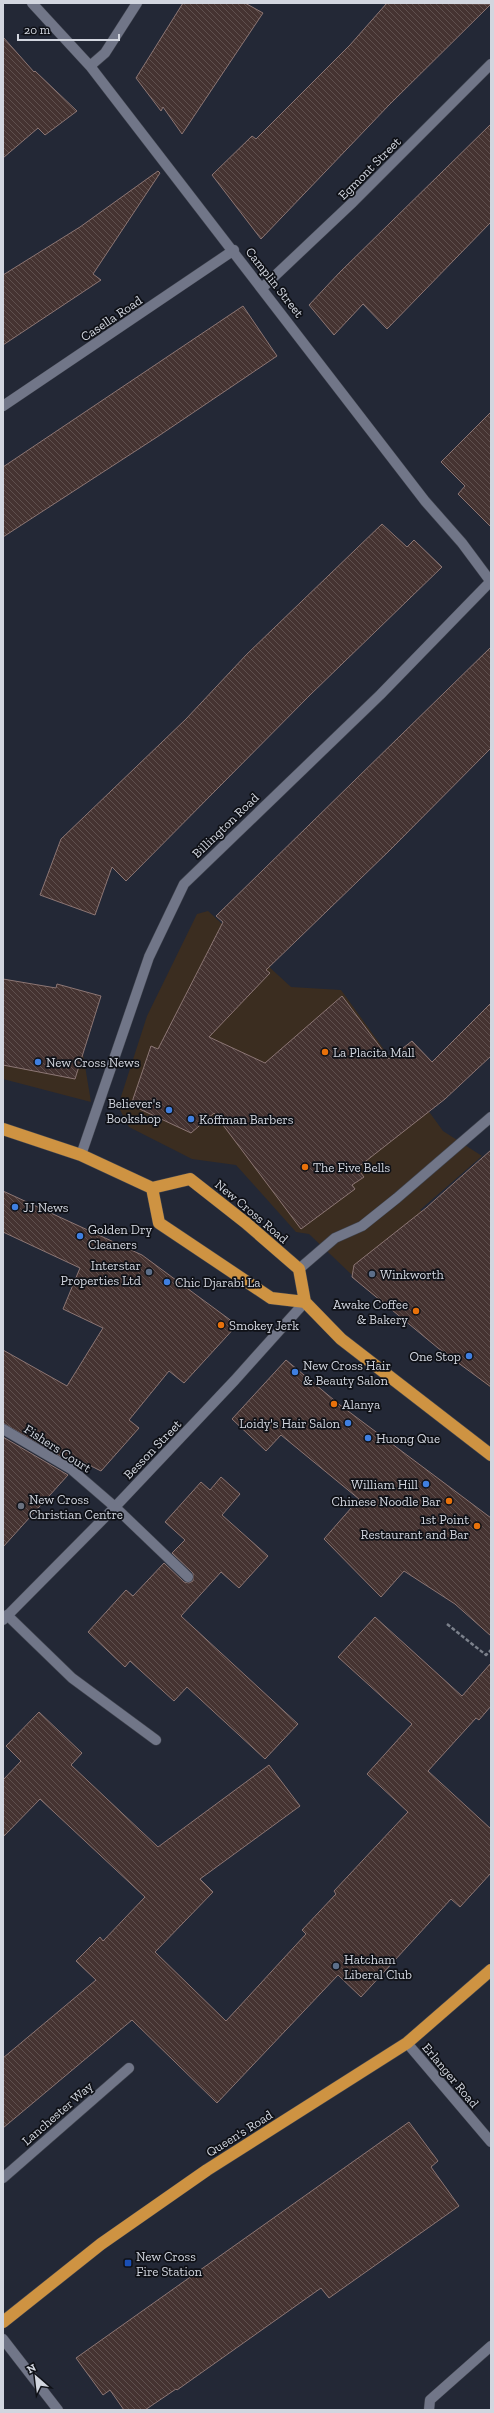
<svg xmlns="http://www.w3.org/2000/svg" width="494" height="2413" font-family="'Zilla Slab',serif">
<style>
.commercial{fill:#3b2d20}
.building{fill:url(#building-back-hatch);stroke:#8c7674}
.lines{fill:none;stroke-linecap:round;stroke-linejoin:round}
.lane-casing{stroke:#40444f;stroke-width:11}
.street-casing{stroke:#40444f;stroke-width:11}
.highway-casing{stroke:#40444f;stroke-width:13}
.path{stroke:#7b808b;stroke-width:2.5;stroke-dasharray:4 2;stroke-linecap:butt}
.lane{stroke:#717688;stroke-width:10}
.street{stroke:#717688;stroke-width:10}
.highway{stroke:#ce9342;stroke-width:12}
.food-dot{fill:#e8710a;stroke:#0f1117;stroke-width:1.5}
.shop-dot{fill:#3f7fe0;stroke:#0f1117;stroke-width:1.5}
.service-dot{fill:#5c6f8a;stroke:#0f1117;stroke-width:1.5}
.worship-dot{fill:#6b7280;stroke:#0f1117;stroke-width:1.5}
.transit-dot{fill:#1a4fb4;stroke:#0f1117;stroke-width:1.5}
.labels{text-anchor:middle;stroke-width:3.5;stroke-linejoin:round;paint-order:stroke}
.street-label{font-size:13px;fill:#d2d6df;stroke:#0f1117}
.poi-label{font-size:13px;fill:#d2d6df;stroke:#0f1117;text-anchor:start}
</style>
<defs>
<pattern id="building-back-hatch" width="6" height="6" patternUnits="userSpaceOnUse"><rect width="6" height="6" fill="#453331"/><path d="M-1 5l2 2M0 0l6 6M5-1l2 2" fill="none" stroke="#5f504e"/></pattern>
</defs>
<rect width="100%" height="100%" fill="#232836"/>
<path class="commercial" d="M208 911 291 987 341 990 443 1131 482 1156 420 1210 491 1261V1388L372 1294 309 1234 296 1232 236 1165 192 1159 129 1127 118 1106 147 1016 197 914Z
M3 1038 83 1054 91 1102 3 1079Z"/>
<path class="building" d="M183 3H245L263 13 182 134 163 107 161 111 136 78Z
M387 3 491 4 389 105 261 239 212 175 252 136 256 139 350 45Z
M3 37 34 72 35 71 77 111 45 135 38 128 3 158Z
M491 124V222L387 329 363 304 334 335 309 305 340 272Z
M158 171 160 173 93 274 101 280 3 345V275L80 227Z
M243 306 277 356 157 437 3 537V467Z
M491 412V527L458 494 465 486 441 462Z
M382 524 407 547 414 540 442 567 310 695 126 881 112 867 95 915 40 895 61 839 186 719 247 654Z
M491 647V748L390 850 266 970 270 973 209 1037 265 1063 342 996 389 1059 412 1041 432 1062 491 1003V1056L445 1099 357 1168 364 1177 352 1185 355 1189 301 1229 214 1113 191 1133 131 1105 151 1046 158 1049 223 922 216 916Z
M3 979 56 988 57 984 101 996 75 1079 3 1065Z
M491 1150V1387L438 1348 352 1277 354 1265 426 1208Z
M3 1191 142 1255 237 1325 184 1383 169 1371 129 1420 139 1428 101 1471 81 1461 77 1466 3 1423V1350L67 1386 103 1328 63 1309 80 1268 3 1232Z
M286 1360 340 1405 491 1518V1636L455 1604 404 1571 381 1597 324 1539 359 1499 281 1435 266 1451 232 1419Z
M3 1437 68 1475 3 1547Z
M221 1477 240 1494 222 1515 268 1556 239 1588 221 1572 181 1616 298 1724 265 1759 187 1687 174 1701 130 1661 125 1667 88 1632 126 1590 133 1596 164 1563 184 1582 189 1583 193 1581V1573L172 1553 185 1540 165 1522 201 1482 210 1490Z
M375 1617 462 1696 491 1663V1706L479 1720 476 1718 428 1771 491 1829V1873L460 1907 451 1899 361 1997 338 1975 217 2103 132 2020 3 2128V2058L96 1980 76 1961 100 1937 103 1941 145 1897 40 1799 3 1837V1780L21 1761 6 1746 39 1712 82 1753 71 1765 158 1847 269 1765 300 1806 200 1879 213 1892 155 1952 226 2021 306 1934 302 1930 336 1894 334 1891 408 1812 367 1774 412 1724 338 1657Z
M409 2122 438 2161 431 2167 459 2206 329 2298 321 2288 177 2390 176 2389 145 2410H124L110 2390 103 2395 76 2358Z"/>
<g class="lines">
<defs>
<path id="lane" d="M115 1507 188 1577
M7 1615 72 1678 156 1740
M429 2410 430 2400 491 2346"/>
<path id="street" d="M32 3 90 66 425 501 462 543 491 582
M90 66 105 53 137 3
M262 288 353 202 491 64
M3 406 234 250
M81 1155 149 957 184 884 380 695 491 581
M299 1269 335 1238 362 1226 397 1198 491 1117
M3 1429 71 1469 115 1507
M3 1620 115 1507 235 1380 305 1302
M407 2043 491 2142
M3 2178 129 2068
M3 2339 58 2410"/>
<path id="highway" d="M3 1129 81 1155 152 1188 190 1179 246 1223 299 1269 305 1302 341 1339 491 1455
M152 1188 159 1223 271 1298 305 1302
M3 2322 101 2244 207 2170 407 2043 491 1970"/>
</defs>
<use href="#lane" class="lane-casing"/>
<use href="#street" class="street-casing"/>
<use href="#highway" class="highway-casing"/>
<path class="path" d="M447 1624 486 1655 491 1650"/>
<use href="#lane" class="lane"/>
<use href="#street" class="street"/>
<use href="#highway" class="highway"/>
</g>
<g class="food-dot">
<circle cx="325" cy="1052" r="4"/>
<circle cx="305" cy="1167" r="4"/>
<circle cx="416" cy="1311" r="4"/>
<circle cx="221" cy="1325" r="4"/>
<circle cx="334" cy="1404" r="4"/>
<circle cx="449" cy="1501" r="4"/>
<circle cx="477" cy="1526" r="4"/>
</g>
<g class="shop-dot">
<circle cx="38" cy="1062" r="4"/>
<circle cx="169" cy="1110" r="4"/>
<circle cx="191" cy="1119" r="4"/>
<circle cx="15" cy="1207" r="4"/>
<circle cx="80" cy="1236" r="4"/>
<circle cx="167" cy="1282" r="4"/>
<circle cx="469" cy="1356" r="4"/>
<circle cx="295" cy="1372" r="4"/>
<circle cx="348" cy="1423" r="4"/>
<circle cx="368" cy="1438" r="4"/>
<circle cx="426" cy="1484" r="4"/>
</g>
<g class="service-dot">
<circle cx="149" cy="1272" r="4"/>
<circle cx="372" cy="1274" r="4"/>
<circle cx="336" cy="1966" r="4"/>
</g>
<circle class="worship-dot" cx="21" cy="1506" r="4"/>
<rect class="transit-dot" x="124" y="2259" width="8" height="8" rx="2"/>
<g class="labels">
<g class="street-label">
<text transform="translate(369 168) rotate(-45)" y="5">Egmont Street</text>
<text transform="translate(275 282) rotate(52)" y="5">Camplin Street</text>
<text transform="translate(111 318) rotate(-34)" y="5">Casella Road</text>
<text transform="translate(225 825) rotate(-44)" y="5">Billington Road</text>
<text transform="translate(252 1211) rotate(40)" y="5">New Cross Road</text>
<text transform="translate(58 1448) rotate(33)" y="5">Fishers Court</text>
<text transform="translate(152 1449) rotate(-46)" y="5">Besson Street</text>
<text transform="translate(451 2075) rotate(50)" y="5">Erlanger Road</text>
<text transform="translate(57 2113) rotate(-41)" y="5">Lanchester Way</text>
<text transform="translate(239 2133) rotate(-32)" y="5">Queen's Road</text>
</g>
<g class="poi-label">
<text x="333" y="1057">La Placita Mall</text>
<text x="46" y="1067">New Cross News</text>
<text x="161" y="1108" text-anchor="end">Believer's<tspan x="161" dy="15">Bookshop</tspan></text>
<text x="199" y="1124">Koffman Barbers</text>
<text x="313" y="1172">The Five Bells</text>
<text x="23" y="1212">JJ News</text>
<text x="88" y="1234">Golden Dry<tspan x="88" dy="15">Cleaners</tspan></text>
<text x="141" y="1270" text-anchor="end">Interstar<tspan x="141" dy="15">Properties Ltd</tspan></text>
<text x="380" y="1279">Winkworth</text>
<text x="175" y="1287">Chic Djarabi La</text>
<text x="408" y="1309" text-anchor="end">Awake Coffee<tspan x="408" dy="15">&amp; Bakery</tspan></text>
<text x="229" y="1330">Smokey Jerk</text>
<text x="461" y="1361" text-anchor="end">One Stop</text>
<text x="303" y="1370">New Cross Hair<tspan x="303" dy="15">&amp; Beauty Salon</tspan></text>
<text x="342" y="1409">Alanya</text>
<text x="340" y="1428" text-anchor="end">Loidy's Hair Salon</text>
<text x="376" y="1443">Huong Que</text>
<text x="418" y="1489" text-anchor="end">William Hill</text>
<text x="29" y="1504">New Cross<tspan x="29" dy="15">Christian Centre</tspan></text>
<text x="441" y="1506" text-anchor="end">Chinese Noodle Bar</text>
<text x="469" y="1524" text-anchor="end">1st Point<tspan x="469" dy="15">Restaurant and Bar</tspan></text>
<text x="344" y="1964">Hatcham<tspan x="344" dy="15">Liberal Club</tspan></text>
<text x="136" y="2261">New Cross<tspan x="136" dy="15">Fire Station</tspan></text>
</g>
</g>
<rect width="494" height="2413" fill="none" stroke="#d2d6df" stroke-width="8"/>
<g transform="translate(36 2377) rotate(332)" stroke="#0f1117" stroke-width="3" paint-order="stroke">
<path d="M0-3L7 15L0 10L-7 15Z" fill="#d2d6df"/>
<text y="-6" font-size="11" font-weight="bold" text-anchor="middle" fill="#d2d6df">N</text>
</g>
<path d="M18 34v6h101v-6" fill="none" stroke="#d2d6df" stroke-width="2"/>
<text x="24" y="34" font-size="12" fill="#d2d6df" stroke="#0f1117" stroke-width="3" paint-order="stroke">20 m</text>
</svg>
